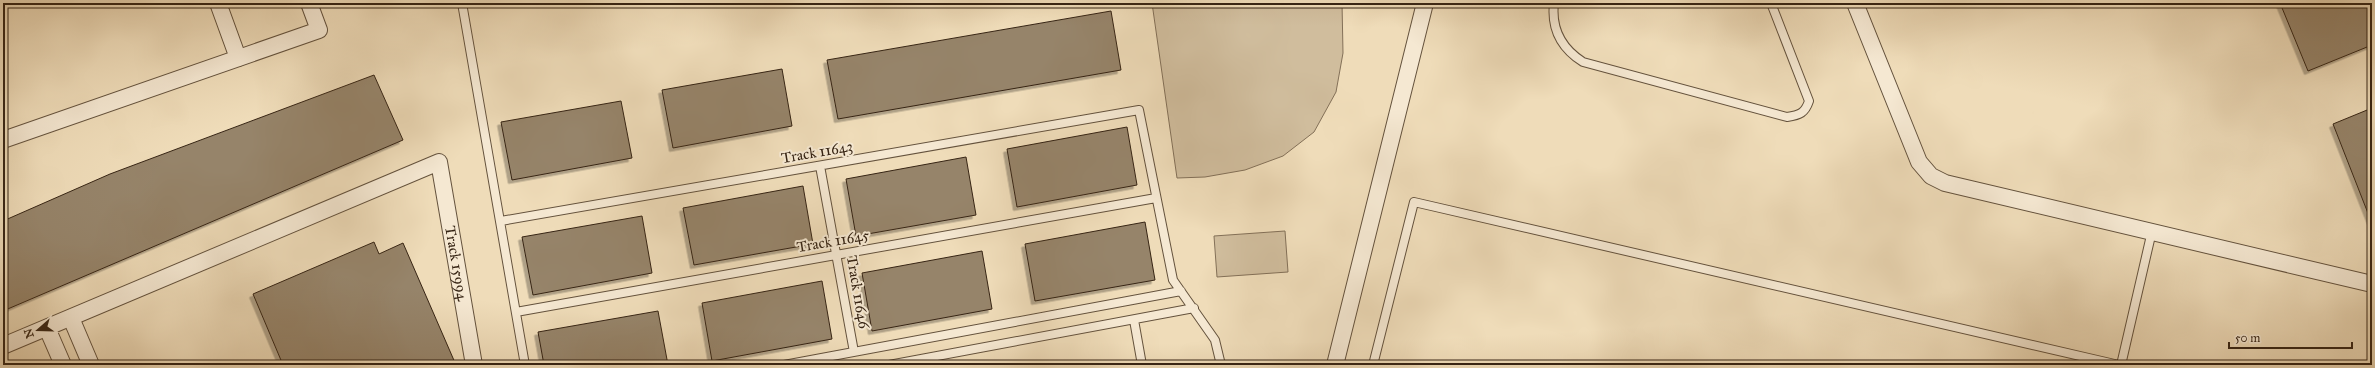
<svg xmlns="http://www.w3.org/2000/svg" width="2375" height="368" font-family="'IM FELL Great Primer',serif">
<style>
.green{fill:#d0bd9d;stroke:#837058}
.building{fill:#96846a;stroke:#362414;filter:url(#shadow)}
.lines{fill:none;stroke-linecap:round;stroke-linejoin:round}
.lane-casing{stroke:#64523d;stroke-width:10}
.street-casing{stroke:#64523d;stroke-width:18}
.lane{stroke:#f5e8d2;stroke-width:8}
.street{stroke:#f5e8d2;stroke-width:16}
.labels{text-anchor:middle;stroke-width:4;stroke-linejoin:round;paint-order:stroke}
.street-label{font-size:15px;fill:#362414;stroke:#f5e8d2}
</style>
<defs>
<filter id="shadow"><feDropShadow dx="-3.5" dy="3.5" stdDeviation="0" flood-color="#0004"/></filter>
</defs>
<rect width="100%" height="100%" fill="#efdcb9"/>
<filter id="stains"><feTurbulence type="fractalNoise" baseFrequency=".005" numOctaves="4"/><feColorMatrix values="0 0 0 0 .2 0 0 0 0 .09 0 0 0 0 .02 0 0 0 .5 -.17"/></filter>
<radialGradient id="worn" r=".72"><stop offset=".6" stop-color="#630" stop-opacity="0"/><stop offset="1" stop-color="#630" stop-opacity=".3"/></radialGradient>
<path class="green" d="M1152 3H1342L1343 53 1336 92 1314 132 1283 156 1245 170 1205 177 1177 178Z
M1285 231 1288 272 1217 277 1214 236Z"/>
<path class="building" d="M2280 3H2372V45L2308 71Z
M1111 11 1121 70 838 119 827 60Z
M782 69 792 126 673 148 662 90Z
M374 75 403 140 3 311V221L110 174Z
M621 101 632 158 512 180 501 122Z
M2372 108V221H2371L2333 124Z
M1127 127 1137 185 1017 207 1007 149Z
M966 157 976 215 856 236 846 179Z
M803 186 813 244 694 265 683 208Z
M642 216 652 273 533 295 522 237Z
M1145 222 1155 280 1035 301 1025 244Z
M374 242 379 254 403 243 456 365H283L253 294Z
M982 251 992 309 872 331 862 273Z
M822 281 832 339 712 361 702 303Z
M658 311 668 365H544L538 332Z"/>
<g class="lines">
<defs>
<path id="lane" d="M462 3 525 365
M1554 3C1551 29 1561 48 1583 62L1787 117C1800 115 1805 113 1809 101L1771 3
M820 166 854 352
M501 221 1139 110 1173 280 1215 340 1221 365
M516 312 1156 198
M1134 320 1142 365
M784 365 1181 291
M889 365 1194 308
M1373 365 1414 202 2119 365
M2121 365 2152 231"/>
<g id="street">
<path d="M218 3 238 58"/>
<path d="M1855 3 1919 162 1931 176 1945 183 2372 284"/>
<path d="M3 140 319 30 309 3"/>
<path d="M71 318 91 365"/>
<path d="M47 328 63 365"/>
<path id="s1" d="M3 346 439 162 474 365"/>
<path d="M1335 365 1425 3"/>
</g>
</defs>
<use href="#lane" class="lane-casing"/>
<use href="#street" class="street-casing"/>
<use href="#lane" class="lane"/>
<use href="#street" class="street"/>
</g>
<g class="labels">
<g class="street-label">
<text transform="translate(817 152) rotate(-10)" y="5">Track 11643</text>
<text transform="translate(833 241) rotate(-10)" y="5">Track 11645</text>
<text dy="5" stroke="none"><textPath href="#s1" startOffset="576">Track 15994</textPath></text>
<text transform="translate(858 292) rotate(80)" y="5">Track 11646</text>
</g>
</g>
<rect width="2375" height="368" fill="none" stroke="#efdcb9" stroke-width="16"/>
<rect x="4" y="4" width="2367" height="360" fill="none" stroke="#362414" stroke-width="2"/>
<rect x="8" y="8" width="2359" height="352" fill="none" stroke="#362414"/>
<g transform="translate(38 330) rotate(250)" stroke="#f5e8d2" stroke-width="3" paint-order="stroke">
<path d="M0-3L7 15L0 10L-7 15Z" fill="#362414"/>
<text y="-6" font-size="11" font-weight="bold" text-anchor="middle" fill="#362414">N</text>
</g>
<path d="M2229 342v6h123v-6" fill="none" stroke="#362414" stroke-width="2"/>
<text x="2235" y="342" font-size="12" fill="#362414" stroke="#f5e8d2" stroke-width="3" paint-order="stroke">50 m</text>
<rect width="100%" height="100%" filter="url(#stains)"/>
<rect width="100%" height="100%" fill="url(#worn)"/>
</svg>
